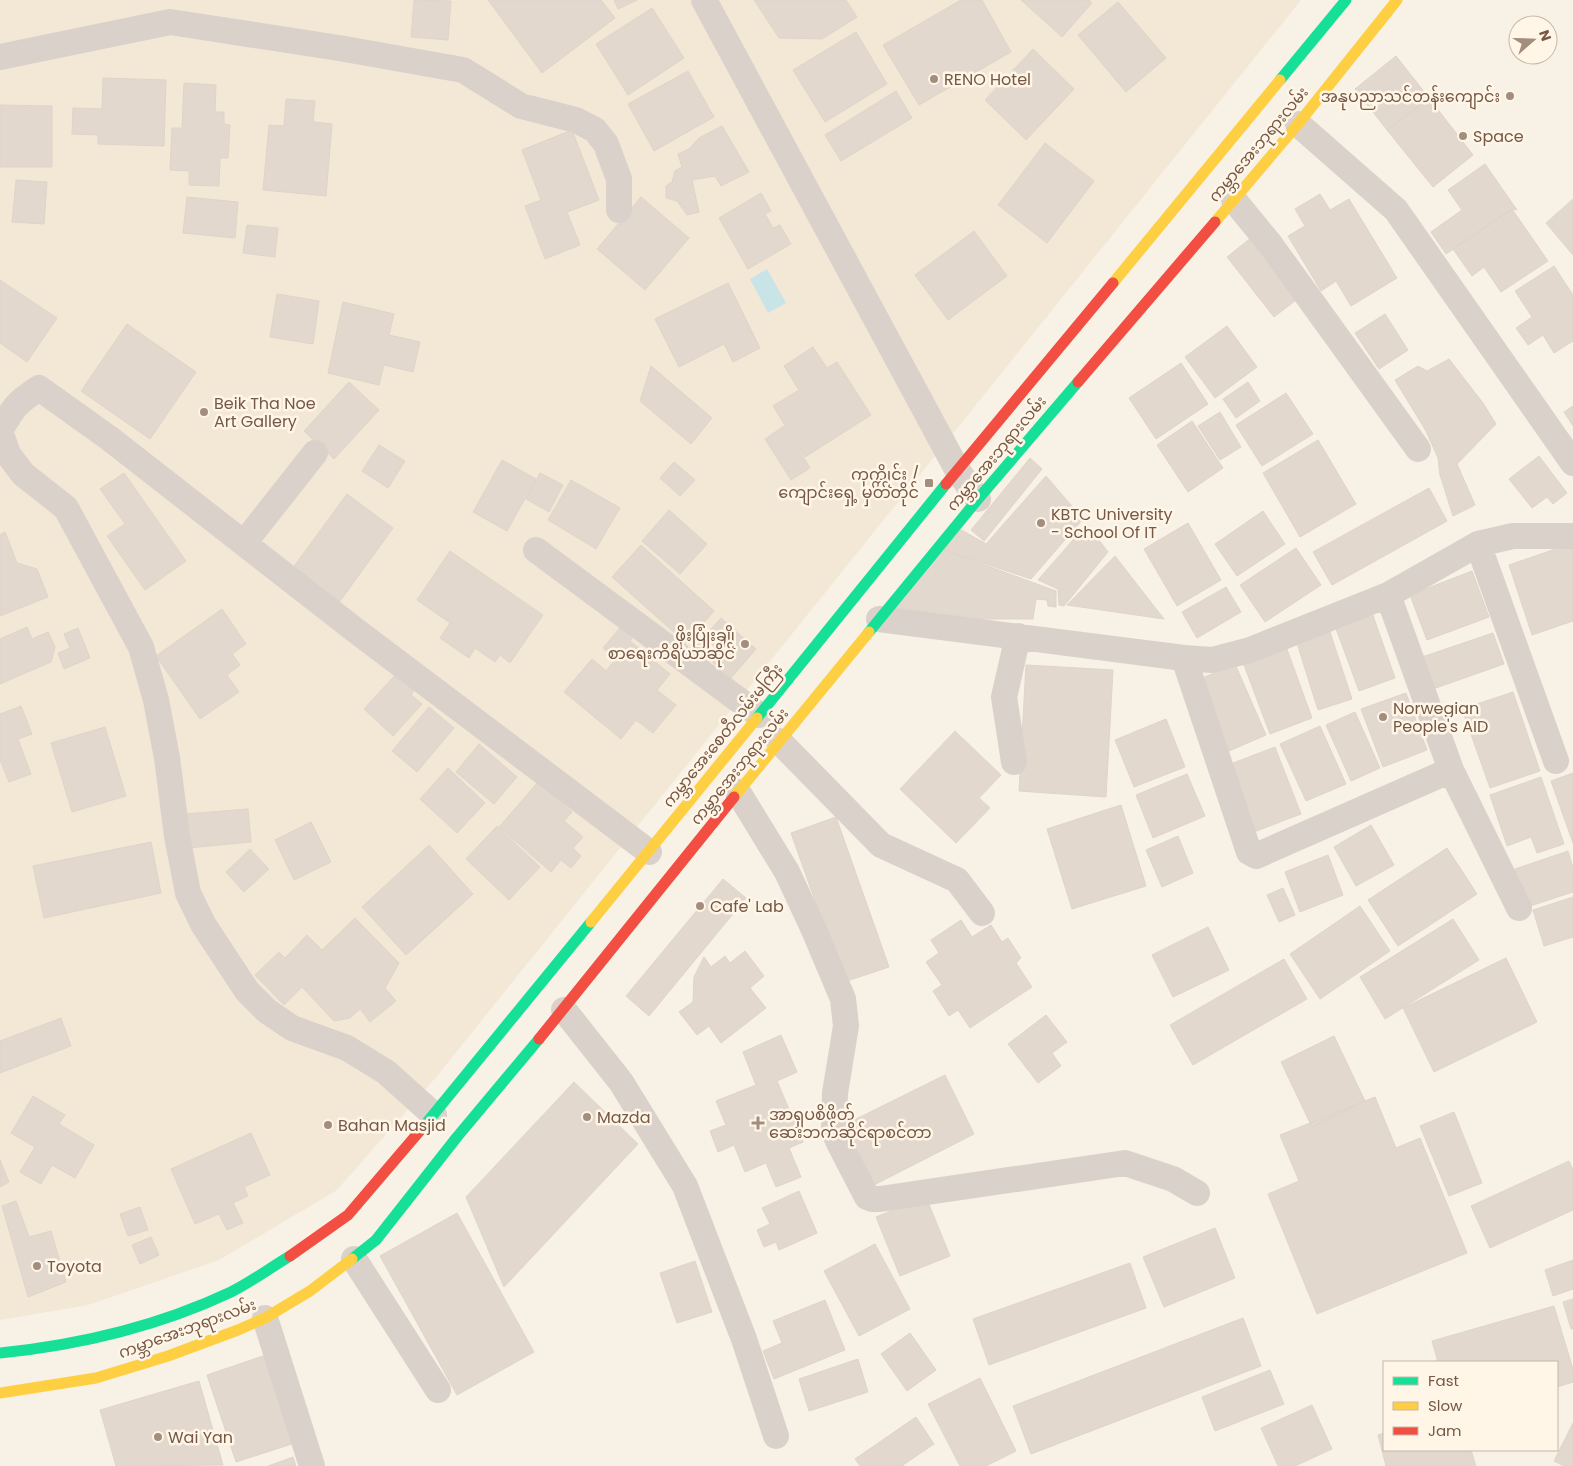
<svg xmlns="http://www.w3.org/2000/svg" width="1573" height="1466" font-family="Poppins,'Noto Sans Myanmar',sans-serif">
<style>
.residential{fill:#f3e7d6}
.water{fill:#c8e4e7}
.building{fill:#e3d8ce;stroke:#e0d4c9}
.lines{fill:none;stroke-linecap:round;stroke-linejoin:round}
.street{stroke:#dad1cb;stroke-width:26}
.fast{stroke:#16e098;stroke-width:11}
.slow{stroke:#ffcf43;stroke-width:11}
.jam{stroke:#f24e42;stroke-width:11}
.poi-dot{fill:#a38e7e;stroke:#fff6e8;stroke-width:2}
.labels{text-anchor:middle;stroke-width:5;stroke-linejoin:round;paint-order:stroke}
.poi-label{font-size:16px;fill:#765846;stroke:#fff6e8;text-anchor:start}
.street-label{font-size:16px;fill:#765846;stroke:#fff6e8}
</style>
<rect width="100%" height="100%" fill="#f7f1e6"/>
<path class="residential" d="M0 0H1301L437 1076 337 1190 219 1260 88 1305 0 1320Z"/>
<path class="water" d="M767 269 786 303 768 313 750 279Z"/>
<path class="building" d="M414 0 451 1 448 40 411 37Z
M488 0H601L615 18 542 73Z
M614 0H637L618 9Z
M754 0H846L857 17 822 39 779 38Z
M961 0H982L1011 52 919 105 883 45Z
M1021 0H1089L1092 3 1062 37Z
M1118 2 1166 58 1126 92 1078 35Z
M652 8 684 58 628 95 596 44Z
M856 32 887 84 825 122 793 70Z
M1033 49 1074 89 1026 140 985 100Z
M1396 56 1429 98 1387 130 1355 89Z
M688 71 714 117 654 151 628 104Z
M103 78 166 80 164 146 98 144V135L72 134 73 108 102 109Z
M184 83 216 85 215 112H224V124L230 125 228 158H220L219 186 189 185V171L170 170 172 128H182Z
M896 91 912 118 841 161 825 135Z
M1429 98 1473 155 1433 187 1387 130Z
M286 99 315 101 313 122 332 124 326 196 263 190 269 125 284 126Z
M0 105 52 106V167H0Z
M722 126 749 172 721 186 715 176 692 180 699 212 687 215 677 201 666 198V186L672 182 675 171 682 167 678 154 689 149 699 138Z
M572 130 599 200 567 212 580 245 545 259 525 206 541 200 522 150Z
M1045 143 1094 181 1047 243 998 205Z
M1485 164 1517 210 1512 209 1446 254 1431 232 1462 210 1448 190Z
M16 180 47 182 44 224 12 222Z
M761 193 771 211 765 214 773 228 780 225 791 244 748 269 719 218Z
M1320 194 1330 210 1349 199 1397 278 1351 306 1336 281 1321 291 1288 236 1305 226 1295 209Z
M187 197 238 202 235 238 183 233Z
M641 197 689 238 645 290 597 249Z
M1573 199V255L1546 223Z
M1512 209 1548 261 1501 292 1484 267 1472 276 1453 249Z
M247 225 278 228 275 257 243 253Z
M974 231 1007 276 948 320 915 275Z
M1257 233 1304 294 1274 317 1227 257Z
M1554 266 1573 295V341L1554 353 1543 335 1528 345 1516 328 1532 317 1515 291Z
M0 280 57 318 27 362 0 343Z
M728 283 760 348 733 362 724 344 679 367 655 319Z
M277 294 319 301 313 344 270 337Z
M343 302 394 314 389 335 420 342 413 372 384 365 379 385 328 373Z
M1385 314 1408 350 1379 369 1355 333Z
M127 324 196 372 150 439 81 391Z
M1227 326 1257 367 1215 398 1185 357Z
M813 347 827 368 837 362 871 415 805 457 773 406 799 390 784 366Z
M1449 359 1483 403 1496 424 1457 464 1475 505 1453 516 1440 475 1438 458 1426 431 1395 380 1418 366 1427 371Z
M1181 363 1208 404 1156 439 1129 398Z
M651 366 712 418 691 444 640 401Z
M349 382 379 410 334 459 304 431Z
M1248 382 1260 401 1236 418 1223 399Z
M1286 393 1313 434 1262 466 1236 425Z
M1573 406V426L1564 412Z
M1220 412 1241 447 1220 460 1198 426Z
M1192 421 1223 468 1188 492 1157 445Z
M784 426 810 468 791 480 765 439Z
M1318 440 1356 504 1300 537 1263 473Z
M379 445 405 461 388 488 362 471Z
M1539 456 1567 493 1553 504 1547 497 1532 508 1509 479Z
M1030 458 1042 469 984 541 971 530Z
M502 460 536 479 507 531 473 512Z
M674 462 695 480 680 496 660 478Z
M124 473 186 561 145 590 107 536 125 524 100 489Z
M540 473 563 485 549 512 526 499Z
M1046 476 1083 519 1031 579 944 550 958 528 986 544Z
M571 480 620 508 596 549 548 520Z
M1429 488 1447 521 1332 585 1313 552Z
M347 494 393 528 338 604 292 569Z
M669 510 707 544 680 574 642 541Z
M1263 511 1285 544 1237 576 1215 544Z
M1188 523 1221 580 1177 606 1144 549Z
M1087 524 1108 552 1064 606 1059 605 1058 589 1038 580Z
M5 532 17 563 37 569 48 597 0 616V535Z
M1573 543V621L1532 635 1509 565Z
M641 545 714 611 686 643 612 577Z
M1296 548 1321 585 1265 622 1240 585Z
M944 550 1056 591V607L1048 606 1047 600 1036 599 1033 619H879Z
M450 551 543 615 510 663 500 655 495 662 475 648 469 658 440 638 450 623 417 600Z
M1115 556 1164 619 1067 605Z
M1472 571 1489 617 1427 640 1410 595Z
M1226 587 1241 612 1197 638 1182 612Z
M222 609 246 644 232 654 240 665 227 675 239 692 200 719 156 656Z
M1371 610 1395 678 1359 691 1334 623Z
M629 617 641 627 630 641 670 674 657 690 676 705 653 733 636 720 621 739 564 692 592 659 606 671 616 659 603 648Z
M721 618 756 649 731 678 695 647Z
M27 627 32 639 48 632 55 647 51 662 0 684V639Z
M78 628 90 658 64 669 58 653 70 648 64 634Z
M1329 629 1352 699 1318 710 1296 640Z
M1493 633 1504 664 1430 690 1419 658Z
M1284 641 1312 718 1270 734 1241 657Z
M1235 664 1266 735 1229 751 1198 680Z
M1026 665 1113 670 1106 797 1019 791Z
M397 673 415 689 411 695 422 704 393 736 364 709Z
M1513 692 1540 771 1490 788 1462 709Z
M1406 693 1427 750 1383 767 1361 709Z
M21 706 32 734 18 739 31 774 9 782 0 760V714Z
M429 707 454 728 417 772 392 751Z
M1355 712 1380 768 1351 781 1326 725Z
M1166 719 1185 767 1134 787 1115 740Z
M1320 726 1346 784 1306 801 1280 744Z
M105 727 126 796 72 812 51 743Z
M955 731 1001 775 979 798 990 808 956 843 900 789Z
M479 744 517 777 494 804 456 772Z
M1275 747 1301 814 1254 832 1228 765Z
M448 768 485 803 457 833 420 799Z
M1573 773V843L1551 781Z
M1187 774 1205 816 1153 838 1136 795Z
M1541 777 1564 844 1537 853 1531 837 1507 846 1490 795Z
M538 782 572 812 564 821 583 837 573 848 581 856 571 868 561 860 551 872 499 827Z
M1121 805 1146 886 1072 909 1047 829Z
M248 809 251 842 188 848 185 814Z
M836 817 889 967 844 982 791 833Z
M311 822 331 862 294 880 275 840Z
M1371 825 1394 865 1356 886 1334 847Z
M497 826 540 867 509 900 466 859Z
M1178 836 1193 873 1162 887 1146 850Z
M151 842 161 893 44 918 33 866Z
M429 845 473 894 406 955 362 907Z
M1447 848 1477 894 1398 946 1368 900Z
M250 849 269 869 244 892 226 872Z
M1568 851 1573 868V892L1524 908 1512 870Z
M1328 855 1343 895 1300 912 1285 872Z
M723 879 746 898 649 1016 626 996Z
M1283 888 1295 915 1279 922 1267 895Z
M1573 897V937L1544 946 1533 910Z
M1360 906 1390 951 1320 999 1290 954Z
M355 918 399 963 385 988 396 1001 370 1022 360 1009 350 1018 334 1021 302 987 284 1005 255 975 279 952 285 958 307 935 322 950Z
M1453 919 1479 960 1385 1019 1360 977Z
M961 920 972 937 991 925 1002 942 1008 938 1021 958 1016 963 1032 987 970 1028 958 1010 949 1016 933 991 942 985 926 962 939 953 931 940Z
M1208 927 1229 970 1173 997 1152 955Z
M745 951 764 976 750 988 766 1008 721 1043 709 1026 697 1035 679 1012 693 1002 694 977 704 957 711 967 725 956 730 963Z
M1506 958 1537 1022 1434 1072 1403 1008Z
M1284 959 1307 999 1193 1065 1170 1025Z
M1046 1015 1067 1042 1052 1053 1061 1066 1038 1083 1008 1044Z
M61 1018 71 1046 0 1073V1041Z
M781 1035 797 1072 777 1081 803 1142 789 1148 801 1177 776 1187 766 1163 745 1172 734 1145 718 1152 710 1131 726 1125 716 1101 756 1085 743 1052Z
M1334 1036 1365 1101 1312 1127 1281 1062Z
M945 1075 974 1134 866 1189 836 1129Z
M574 1082 638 1144 504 1287 466 1197Z
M33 1096 65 1115 59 1124 94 1145 75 1178 52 1165 41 1184 20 1172 35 1147 11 1133Z
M1375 1097 1396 1148 1420 1138 1467 1253 1317 1314 1268 1194 1299 1181 1280 1135Z
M1454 1112 1482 1183 1449 1196 1420 1126Z
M251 1133 270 1175 244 1187 248 1196 233 1203 243 1223 227 1230 219 1214 195 1224 171 1169Z
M0 1160 9 1182 0 1187Z
M1569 1161 1573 1170V1210L1490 1248 1471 1206Z
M799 1191 817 1233 779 1250 776 1242 764 1247 757 1230 770 1224 762 1208Z
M926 1197 950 1256 900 1276 876 1217Z
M16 1201 29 1237 51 1231 66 1282 28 1297 2 1206Z
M140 1207 148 1230 128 1236 120 1214Z
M457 1213 534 1352 457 1395 380 1256Z
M1215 1228 1235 1278 1164 1307 1143 1257Z
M151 1237 159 1255 140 1264 132 1245Z
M875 1244 910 1309 859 1336 824 1271Z
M1573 1260V1289L1553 1296 1545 1270Z
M695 1261 712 1312 677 1323 660 1273Z
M1130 1263 1146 1308 989 1365 973 1319Z
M1573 1299V1329H1571L1563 1302Z
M825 1300 845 1350 774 1379 763 1351 782 1343 773 1321Z
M1554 1306 1573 1369V1382L1557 1387V1362H1438L1432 1341Z
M1243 1318 1261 1366 1031 1454 1013 1406Z
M910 1333 936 1370 907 1391 881 1354Z
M266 1355 295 1443 236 1462 207 1375Z
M858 1359 868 1392 809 1411 799 1379Z
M1270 1370 1284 1404 1215 1431 1202 1397Z
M980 1378 1016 1451 986 1466H960L928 1404Z
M199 1381 223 1465 116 1466 100 1410Z
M1312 1405 1332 1449 1295 1466H1278L1261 1428Z
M916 1417 934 1444 903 1465 904 1466H860L855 1459Z
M1573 1423V1466H1564L1554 1461Z
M1384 1433V1450H1471L1476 1466H1386L1378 1435Z
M293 1457 296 1466H268Z"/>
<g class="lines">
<path class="street" d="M704 0 958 471 978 499
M0 57 170 22 339 48 463 70 521 106 576 120 595 130 606 144 619 179V210
M1298 124 1396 210 1573 463
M1234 200 1270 244 1418 449
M244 543 315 453
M1478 544 1556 761
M536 550 759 715
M879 619 1184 658 1212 660 1250 650 1388 595 1478 544 1513 536H1573
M1184 658 1249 852 1256 856 1451 770 1388 595
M779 741 881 845 957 880 982 913
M1014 762 1004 697 1018 636
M1451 770 1519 908
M738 792 787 872 814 930 843 999 846 1026 835 1093 834 1131 838 1141 867 1197 872 1199H880L1125 1163 1173 1179 1197 1193
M564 1010 621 1082 685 1186 744 1339 776 1436
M434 1115 386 1072 347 1048 292 1028 267 1011 247 991 203 924 188 893 177 836 167 758 156 700 141 647 66 508 23 474 8 454 0 431C13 408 16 403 39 388L109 438 355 630 649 852
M354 1259 438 1390
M265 1318 312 1466"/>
<path class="fast" d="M1280 80 1346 0
M869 632 978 499 1078 382
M757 718 946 484
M424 1126 591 922
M352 1259 376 1240 457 1137 539 1039
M0 1353C79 1345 159 1326 231 1292 251 1282 270 1268 290 1256"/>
<path class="slow" d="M1215 222 1298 124 1397 0
M1113 283 1280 80
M734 797 869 632
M591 922 757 718
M0 1393 96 1378 168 1356 238 1330 265 1318 310 1291 352 1259"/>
<path class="jam" d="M1078 382 1215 222
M946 484 1113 283
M539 1039 734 797
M290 1256 348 1215 424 1126"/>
</g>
<g class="poi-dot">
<circle cx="934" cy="79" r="5"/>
<circle cx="1510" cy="96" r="5"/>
<circle cx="1463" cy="136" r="5"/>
<circle cx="204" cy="412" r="5"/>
<rect x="924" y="478" width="10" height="10" rx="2.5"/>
<circle cx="1041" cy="523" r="5"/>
<circle cx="745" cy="644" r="5"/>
<circle cx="1383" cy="717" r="5"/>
<circle cx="700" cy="906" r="5"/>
<circle cx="587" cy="1117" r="5"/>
<path d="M755.5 1115.5h5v5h5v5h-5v5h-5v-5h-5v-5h5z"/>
<circle cx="328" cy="1125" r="5"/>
<circle cx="37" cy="1266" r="5"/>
<circle cx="158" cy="1437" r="5"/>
</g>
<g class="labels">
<g class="poi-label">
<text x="944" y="85">RENO Hotel</text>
<text x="1500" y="102" text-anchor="end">အနုပညာသင်တန်းကျောင်း</text>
<text x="1473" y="142">Space</text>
<text x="214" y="409">Beik Tha Noe<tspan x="214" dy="18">Art Gallery</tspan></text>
<text x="919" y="480" text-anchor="end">ကုက္ကိုင်း /<tspan x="919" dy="18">ကျောင်းရှေ့ မှတ်တိုင်</tspan></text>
<text x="1051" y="520">KBTC University<tspan x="1051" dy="18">- School Of IT</tspan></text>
<text x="735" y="641" text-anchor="end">ဖိုးပြုံးချို<tspan x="735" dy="18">စာရေးကိရိယာဆိုင်</tspan></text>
<text x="1393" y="714">Norwegian<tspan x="1393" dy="18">People's AID</tspan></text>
<text x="710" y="912">Cafe' Lab</text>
<text x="769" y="1120">အာရှပစိဖိတ်<tspan x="769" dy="18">ဆေးဘက်ဆိုင်ရာစင်တာ</tspan></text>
<text x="597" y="1123">Mazda</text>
<text x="338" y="1131">Bahan Masjid</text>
<text x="47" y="1272">Toyota</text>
<text x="168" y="1443">Wai Yan</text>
</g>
<g class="street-label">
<text transform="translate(1258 144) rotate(-50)" y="6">ကမ္ဘာအေးဘုရားလမ်း</text>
<text transform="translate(996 453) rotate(-50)" y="6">ကမ္ဘာအေးဘုရားလမ်း</text>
<text transform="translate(722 735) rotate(-51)" y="6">ကမ္ဘာအေးစေတီလမ်းမကြီး</text>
<text transform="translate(739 766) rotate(-51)" y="6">ကမ္ဘာအေးဘုရားလမ်း</text>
<text transform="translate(187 1328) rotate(-20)" y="6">ကမ္ဘာအေးဘုရားလမ်း</text>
</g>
</g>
<rect x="1383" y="1361" width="175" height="90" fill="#fff6e8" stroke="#c8b7a7"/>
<rect x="1393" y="1377" width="25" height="8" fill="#16e098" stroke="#c8b7a7"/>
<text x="1428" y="1386" font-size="15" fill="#765846">Fast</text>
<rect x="1393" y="1402" width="25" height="8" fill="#ffcf43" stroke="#c8b7a7"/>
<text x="1428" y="1411" font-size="15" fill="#765846">Slow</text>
<rect x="1393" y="1427" width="25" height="8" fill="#f24e42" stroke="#c8b7a7"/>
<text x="1428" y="1436" font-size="15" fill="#765846">Jam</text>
<g transform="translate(1533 40) rotate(70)"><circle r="24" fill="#fff6e8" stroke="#c8b7a7"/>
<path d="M0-4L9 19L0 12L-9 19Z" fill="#a38e7e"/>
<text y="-8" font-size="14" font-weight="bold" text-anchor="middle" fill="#765846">N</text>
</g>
</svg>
